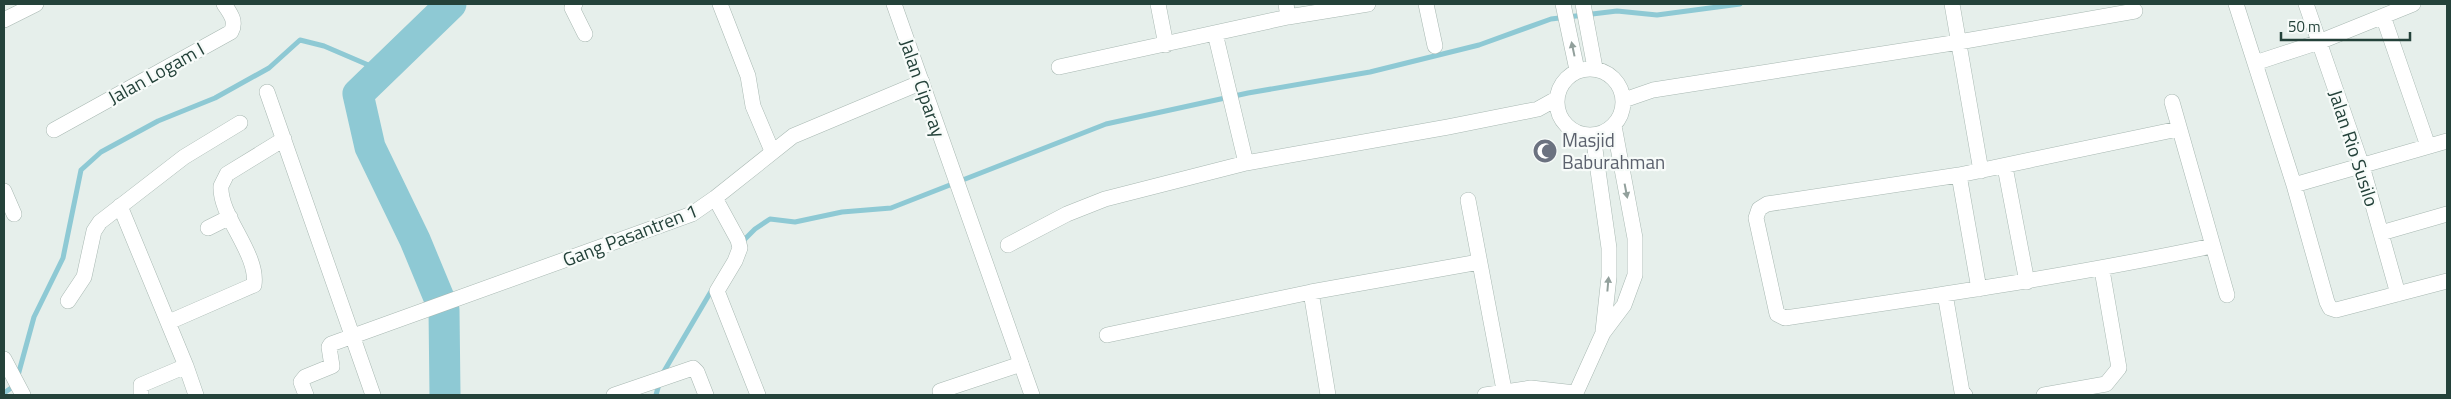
<svg xmlns="http://www.w3.org/2000/svg" width="2451" height="399" font-family="'Titillium Web',sans-serif">
<style>
.lines{fill:none;stroke-linecap:round;stroke-linejoin:round}
.stream{stroke:#8ec9d4;stroke-width:5}
.river{stroke:#8ec9d4;stroke-width:31}
.minor-casing{stroke:#a8b8b2;stroke-width:16}
.tertiary-casing{stroke:#a8b8b2;stroke-width:16}
.minor{stroke:#fff;stroke-width:15}
.tertiary{stroke:#fff;stroke-width:15}
.oneway{fill:#92a09c}
.labels{text-anchor:middle;stroke-width:4.5;stroke-linejoin:round;paint-order:stroke}
.street-label{font-size:19px;fill:#24423a;stroke:#f7fbf9}
.worship-label{font-size:19px;fill:#5b616d;stroke:#f7fbf9;text-anchor:start}
</style>
<rect width="100%" height="100%" fill="#e6efeb"/>
<g class="lines">
<path class="stream" d="M741 243 755 229 770 219 795 222 842 212 891 208 1106 124 1248 93 1370 72 1479 45 1551 19 1617 11 1657 15 1740 4
M663 373 713 288
M4 393 14 386 17 379 34 317 63 258 81 170 101 152 158 121 215 98 269 68 300 40 324 46 380 70
M656 395 659 384"/>
<path class="river" d="M445 395 444 310 415 240 370 147 358 94 451 4"/>
<defs>
<path id="minor" d="M575 4 572 8 585 34
M720 4 748 76 753 106 772 151
M1158 4 1166 45
M1426 4 1435 46
M1563 4 1577 70
M1583 4 1595 68
M1952 4 1981 171
M2236 4 2294 185 2327 302 2330 308 2336 310 2447 281
M2306 4 2362 166 2398 294
M2383 16 2428 146
M1288 17 1368 4
M1215 33 1246 163
M2255 63 2319 42 2413 4
M1059 67 1288 17 1286 4
M1557 102a33 33 0 1 1 66 0a33 33 0 1 1-66 0Z
M267 92 373 395
M1624 100 1653 90 1959 42 2135 11
M2172 102 2227 295
M2178 129 1959 175 1767 204 1759 209 1756 218 1777 314 1785 318C1928 297 2070 276 2212 246
M54 130 231 32C237 21 230 13 224 4
M1593 135 1609 248V277L1603 331
M2005 167 2027 282
M1959 175 1979 289
M2294 185 2447 141
M4 191 14 214
M715 198 738 240 740 248 735 261 717 291 758 395
M1468 200 1505 395
M120 206 186 366 196 395
M208 228 230 217
M2381 233 2447 214
M1008 245 1067 214 1105 199 1246 163 1448 127 1538 109 1556 99
M1311 292 1328 395
M1945 294 1962 392 1965 395
M68 301 84 277 94 231 100 222 184 157 240 123
M169 322 254 285C259 254 219 216 221 186L227 174 284 139
M1107 335 1311 292 1479 262
M4 359 23 395
M940 391 1021 364
M141 395V385L186 366
M306 395 301 382 305 377 332 366 329 347 331 344 692 214 715 198 793 136 922 82
M614 395 693 368 697 372 706 395
M1485 395 1531 388 1575 393
M1575 395 1603 333 1624 305 1635 275V238L1614 126
M2044 395 2106 384 2119 368 2102 270"/>
<path id="tertiary" d="M894 4 1032 395
M4 20 36 4"/>
</defs>
<use href="#minor" class="minor-casing"/>
<use href="#tertiary" class="tertiary-casing"/>
<use href="#minor" class="minor"/>
<use href="#tertiary" class="tertiary"/>
</g>
<defs><path id="oneway-solid" d="M-6-.8H1V-3.2L6.5 0L1 3.2V.8H-6Z" transform="scale(1.25)"/></defs>
<g class="oneway">
<use href="#oneway-solid" transform="translate(1573 49) rotate(-102)"/>
<use href="#oneway-solid" transform="translate(1626 191) rotate(79)"/>
<use href="#oneway-solid" transform="translate(1608 284) rotate(-85)"/>
</g>
<defs>
<symbol id="mosque-disc" viewBox="-11 -11 22 22"><circle r="9.5" fill="#6b7280" stroke="#f7fbf9"/><path d="M3.5-4.9A6 6 0 1 0 3.5 4.9A5 5 0 1 1 3.5-4.9Z" fill="#fff"/></symbol>
</defs>
<g fill-rule="evenodd">
<use href="#mosque-disc" x="1531" y="137" width="28" height="28"/>
</g>
<g class="labels">
<g class="street-label">
<text transform="translate(156 73) rotate(-29)" y="7">Jalan Logam I</text>
<text transform="translate(923 88) rotate(71)" y="7">Jalan Ciparay</text>
<text transform="translate(2354 148) rotate(72)" y="7">Jalan Rio Susilo</text>
<text transform="translate(630 235) rotate(-21)" y="7">Gang Pasantren 1</text>
</g>
<g class="worship-label">
<text x="1562" y="147">Masjid<tspan x="1562" dy="22">Baburahman</tspan></text>
</g>
</g>
<rect width="2451" height="399" fill="none" stroke="#24423a" stroke-width="10"/>
<path d="M2281 32v8h129v-8" fill="none" stroke="#24423a" stroke-width="2.5"/>
<text x="2288" y="32" font-size="15" fill="#24423a" stroke="#f7fbf9" stroke-width="4" paint-order="stroke">50 m</text>
</svg>
